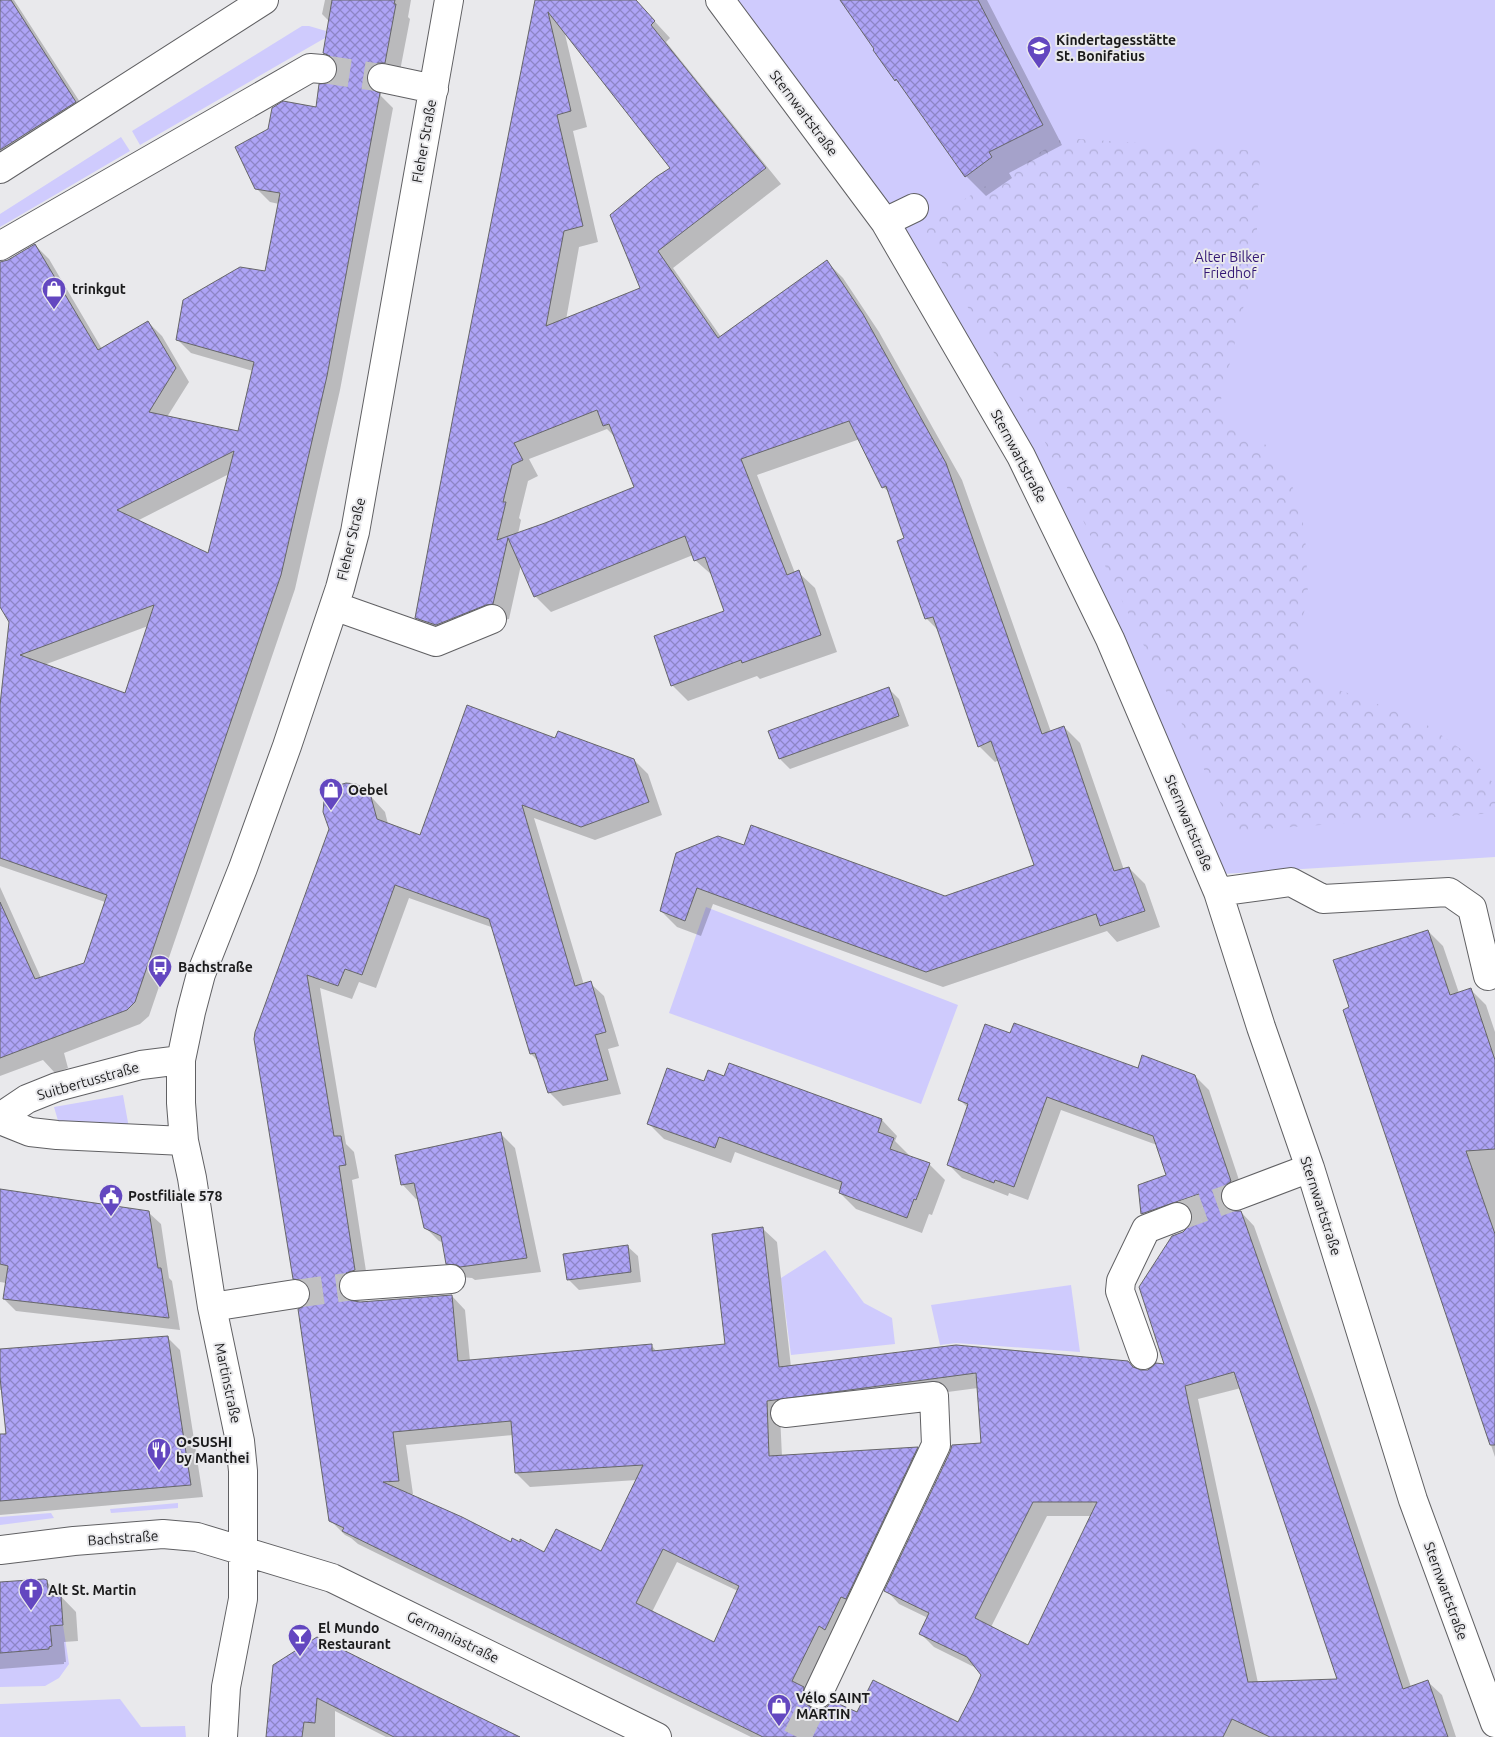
<svg xmlns="http://www.w3.org/2000/svg" width="1495" height="1737" font-family="Ubuntu,sans-serif">
<style>
.green{fill:#cfcbfd}
.forest{fill:url(#forest-crowns)}
.shadow{fill:#0003;fill-rule:evenodd}
.building{fill:url(#building-cross-hatch);stroke:#666669;fill-rule:evenodd}
.lines{fill:none;stroke-linecap:round;stroke-linejoin:round}
.minor-tunnel{stroke:#c0c0c2;stroke-width:28;stroke-dasharray:28 14;stroke-linecap:butt}
.minor-casing{stroke:#606063;stroke-width:30}
.minor{stroke:#fff;stroke-width:28}
.labels{text-anchor:middle;stroke-width:4;stroke-linejoin:round;paint-order:stroke}
.poi-label{font-size:14px;font-weight:bold;fill:#1b1b1c;stroke:#e9e9ec;text-anchor:start}
.street-label{font-size:14px;fill:#1b1b1c;stroke:#e9e9ec}
.park-label{font-size:14px;fill:#331774;stroke:#e9e9ec}
</style>
<defs>
<pattern id="forest-crowns" width="20" height="18" patternUnits="userSpaceOnUse" patternTransform="scale(1.25)"><rect width="20" height="18" fill="#cfcbfd"/><path d="M2 6a3 3 0 1 1 6 0M12 15a3 3 0 1 1 6 0" fill="none" stroke="#b1aed8"/></pattern>
<pattern id="building-cross-hatch" width="8" height="8" patternUnits="userSpaceOnUse" patternTransform="scale(1.25)"><rect width="8" height="8" fill="#aea4f6"/><path d="M0 0l8 8M0 8l8-8" fill="none" stroke="#8d85c6"/></pattern>
</defs>
<rect width="100%" height="100%" fill="#e9e9ec"/>
<path class="green" d="M731 0H1495V857L1222 874 1032 450Z
M302 26H309L326 31 325 38 140 145 132 131Z
M121 137 130 151 0 227V214Z
M706 907 958 1005 921 1104 669 1013Z
M123 1095 129 1128 59 1124 54 1107Z
M825 1250 864 1303 892 1318 895 1344 791 1355 781 1278Z
M1071 1285 1080 1352 956 1343 940 1345 931 1305Z
M178 1503V1508L111 1513 110 1509Z
M51 1513 54 1518 0 1525V1517Z
M63 1625 69 1664 59 1678 45 1686 0 1687V1653L51 1647 47 1627Z
M120 1699 141 1727 185 1726 186 1737H0V1704Z"/>
<path class="forest" d="M1063 138 1260 151 1256 255 1217 416 1266 445 1283 466 1301 506 1306 548 1308 596 1298 637 1299 653 1305 673 1322 685 1351 694 1420 720 1465 752 1495 785V813L1234 831 1043 438 921 226Z"/>
<path class="shadow" d="M0 0H14L89 116 0 172Z
M325 0H411L408 17 410 19 399 76 380 90 381 96 393 108 340 390 295 589 149 1016 140 1024 64 1053 68 1068 55 1073 43 1060 0 1076V887L41 978 85 964 105 902 0 866V717L10 622 0 604V263L8 261 35 245 49 259 102 349 148 322 162 336 189 382 167 417 239 432 253 371 191 353 177 339 266 273 279 204 270 202 256 188 317 109 330 84 336 79 338 66 325 53 329 21 322 14ZM229 474 209 555 137 521ZM148 626 126 695 44 665Z
M537 0H635L670 38 666 42 781 184 673 268 721 337 827 262 843 278 879 332 962 480 1051 732 1064 727 1080 743 1124 870 1129 868 1145 884 1160 927 1117 942 1107 931 943 987 713 904 701 936 677 927 661 911 744 847 945 897 1035 865 999 760 995 762 979 746 939 631 926 618 906 539 890 493 883 487 860 439 757 475 795 573 798 572 815 588 837 652 760 679 757 676 688 701 672 685 725 612 713 576 695 560 693 555 551 612 535 596 521 565 509 619 433 634 417 618ZM564 30 672 168 641 288 566 320 579 247 598 242 573 131 587 127ZM607 429 615 437 635 487 518 534 521 520 519 518 528 481 538 476 529 459Z
M841 0H987L1062 145 1009 173 1012 178 986 196 966 176 904 88 896 80Z
M889 689 899 699 909 726 790 769 780 759 770 732Z
M556 739 634 760 648 774 662 815 595 840 534 818 584 985 590 983 604 996 619 1046 608 1049 621 1094 563 1106 549 1092 539 1062 531 1054 494 928 409 898 376 988 359 982 352 999 320 988 346 1144 354 1152 359 1178 352 1180 368 1284 354 1293 352 1302 360 1303 452 1296 465 1310 470 1361 652 1346 657 1352 726 1345 763 1229 777 1242 791 1367 1128 1362 1136 1370 1148 1371 1166 1365 1183 1233 1190 1227 1193 1214 1156 1227 1142 1213 1167 1176 1157 1145 1061 1110 1028 1200 1009 1193 1008 1196 962 1178 949 1165 968 1108 959 1099 1011 1035 1139 1069 1195 1076 1209 1090 1244 1195 1234 1207V1213L1241 1212 1254 1226 1319 1411 1411 1687 1428 1682 1442 1695 1456 1737H751L358 1544 351 1538 345 1535 331 1521 311 1301V1292H308L294 1278 255 1039 365 790 385 812 388 824 420 836ZM978 1388 982 1444 886 1590 899 1604 928 1618 920 1633 934 1647 978 1669 983 1675 959 1724 816 1710 817 1702 931 1462 917 1449 782 1457 780 1414ZM1241 1388 1339 1680 1258 1683 1198 1399ZM513 1435 516 1473 530 1487 637 1480 601 1553H545L511 1543 408 1494H413L406 1445ZM1047 1516H1092L1029 1647 991 1627ZM677 1562 738 1591 715 1643 652 1612Z
M1428 931 1443 946 1459 993 1470 989 1486 1005 1495 1032V1275L1350 1008Z
M725 1078 805 1092 882 1120 897 1136 895 1141 909 1155 908 1157 929 1164 945 1180 932 1215 929 1214 922 1233 856 1209 840 1193 841 1191 735 1152 731 1163 664 1139 648 1123 705 1083Z
M501 1134 515 1148 541 1272 475 1280 472 1278 461 1277 447 1263 444 1243 439 1241 425 1227 419 1198 416 1199 403 1185 397 1156Z
M0 1190 148 1212 161 1224 169 1278 172 1281 180 1330 16 1311 4 1299 6 1283 0 1282Z
M627 1246 638 1256 641 1282 579 1290 568 1279Z
M1445 1309 1495 1310V1457Z
M168 1338 180 1350 203 1497 0 1515V1434L7 1433 3 1390H0V1350Z
M46 1581 76 1612 78 1641 64 1642 66 1662H64V1664L0 1669V1584Z
M317 1639 520 1737H386L335 1711V1737H267Z"/>
<path class="building" d="M0 0H11L76 102 0 150Z
M332 0H395L394 4H396L385 63H378L371 67 367 75V83L371 89 380 93 327 376 281 575 135 1002 127 1010 0 1058V902L35 979 84 963 107 895 0 858V705L9 622 0 607V262L8 260 35 244 98 350 148 321 176 368 149 412 238 431 254 362 176 340 183 300 240 267 265 271 280 193 255 189 235 147 268 129 272 108 283 101 316 107 319 84 329 83 335 78 337 71 336 62 330 56 323 53ZM234 451 208 553 117 510ZM154 605 125 693 20 655Z
M535 0H636L655 21 651 25 766 168 658 251 718 338 827 260 863 314 946 463 1042 734 1064 726 1114 871 1129 867 1145 911 1100 926 1096 914 926 972 697 888 685 921 660 911 676 853 718 836 744 845 751 825 945 896 1034 865 991 741 978 747 933 617 925 619 897 541 904 538 886 486 882 488 849 421 741 459 787 575 799 570 821 635 742 663 741 660 671 686 654 636 724 611 705 557 694 561 685 536 534 597 508 538 493 604 486 605 436 625 415 618 460 380ZM548 12 670 168 656 177 610 215 640 288 546 326 564 231 583 226 557 115 571 111ZM597 410 603 426 609 424 634 487 545 523 497 540 506 502H503L512 465 523 460 514 443Z
M840 0H978L1043 125 989 152 992 157 965 177 896 79 895 81 873 50 874 49Z
M889 687 899 716 779 759 768 731Z
M467 705 555 738 558 731 634 759 649 802 581 827 522 805 575 986 591 981 606 1032 595 1035 608 1080 548 1093 535 1053 530 1054 489 919 395 885 362 975 345 969 338 986 307 975 334 1136H341L346 1165 339 1166 355 1270 346 1273 340 1279 339 1288 341 1295 348 1300 360 1302 452 1295 458 1361 652 1344V1351L725 1344 712 1234 763 1227 779 1367 956 1345 1128 1361 1133 1367 1141 1370H1148L1156 1363 1164 1364 1139 1287 1172 1236 1183 1232 1189 1226 1192 1219V1212L1189 1208 1199 1194 1141 1214 1138 1185 1166 1175 1153 1136 1047 1097 1014 1187 995 1180 994 1183 947 1165 968 1104 958 1100 985 1024 1010 1033 1014 1023 1138 1068 1142 1055 1195 1075 1231 1181 1224 1187 1221 1194V1201L1227 1208 1234 1211H1241L1306 1396 1403 1689 1428 1680 1448 1737H1270L1232 1719 1223 1737H763L342 1531 344 1528 329 1521 298 1309 304 1306 309 1300 310 1291 307 1285 301 1280 293 1279 254 1039 255 1032 329 829 323 812 324 801 329 792 336 786 346 783 356 784 365 789 371 797 377 819 420 835ZM1234 1372 1294 1551 1337 1679 1248 1682 1185 1386ZM976 1373 981 1443 952 1445 950 1452 884 1591 929 1613 919 1634 967 1657 981 1675 973 1693 958 1722 873 1680 857 1712 832 1701 827 1707 820 1709 811 1708 805 1703 803 1696 804 1687 792 1681 819 1626 825 1630 841 1597 846 1599 918 1447 769 1456 767 1401ZM511 1421 515 1473 643 1465 601 1551 556 1529 544 1552 520 1539V1542L512 1538 511 1542 462 1517 383 1482 399 1481 393 1432ZM1033 1502H1097L1028 1645 975 1618ZM663 1549 739 1586 714 1642 636 1603Z
M1428 930 1450 995 1471 988 1495 1060V1149L1466 1151 1495 1234V1445H1490L1343 1010 1349 1007 1333 960Z
M729 1063 882 1119 878 1132 894 1138 890 1149 930 1163 916 1200 914 1199 907 1218 839 1193 842 1182 719 1137 715 1148 647 1124 667 1068 704 1081 708 1070 724 1076Z
M501 1132 527 1258 460 1267 457 1265 446 1264 441 1236 424 1228 414 1183 401 1185 395 1155Z
M0 1189 149 1211 158 1268H161L169 1318 3 1299 8 1266 0 1264Z
M628 1245 631 1272 567 1280 563 1254Z
M168 1336 191 1485 0 1501V1434H6L0 1377V1349Z
M44 1579 47 1580 49 1596H61L63 1625 50 1626 52 1646 49 1647V1649L0 1653V1582Z
M317 1637 432 1694 520 1737H394L317 1698 315 1723 304 1722 302 1737H266L273 1665Z"/>
<g class="lines">
<path class="minor-tunnel" d="M322 69 382 78
M1177 1217 1236 1196
M295 1294 354 1286
M797 1737 818 1694"/>
<defs>
<path id="minor" d="M720 0 885 222 1021 456 1110 639 1218 892 1261 1027 1310 1168 1413 1500 1495 1723
M382 78 434 89
M0 169 264 0
M885 222 914 208
M0 246 310 68 322 69
M334 606 436 642 492 619
M1218 892 1291 882 1323 899 1449 892 1472 908 1488 976
M0 1117 27 1099 57 1087 141 1065 181 1060
M0 1120 30 1132 57 1135 184 1141
M1236 1196 1310 1168
M354 1286 451 1279
M212 1307 295 1294
M1143 1355 1120 1291 1121 1281 1146 1229 1177 1217
M785 1413 934 1396 936 1445 818 1694
M0 1550 74 1541 163 1534 197 1537 332 1578 657 1737
M223 1737 226 1687 243 1599V1471L240 1441 212 1307 192 1178 184 1141 181 1103V1060L191 1012 201 974 243 868 287 746 340 588 355 532 449 0"/>
</defs>
<use href="#minor" class="minor-casing"/>
<use href="#minor" class="minor"/>
</g>
<defs>
<symbol id="school-pin" viewBox="-11 -11 22 30"><path d="M0 17L-7.5 6A9.5 9.5 0 1 1 7.5 6Z" fill="#6347c0" stroke="#e9e9ec"/><path d="M0-5L7-2L0 1L-7-2ZM-4 1L0 2.5L4 1V4Q0 6-4 4Z" fill="#fff"/></symbol>
<symbol id="shop-pin" viewBox="-11 -11 22 30"><path d="M0 17L-7.5 6A9.5 9.5 0 1 1 7.5 6Z" fill="#6347c0" stroke="#e9e9ec"/><path d="M-5-2.5h2.3a2.7 3.5 0 0 1 5.4 0H5L5.5 6h-11ZM-1.5-2.5h3a1.5 2.3 0 0 0-3 0Z" fill="#fff"/></symbol>
<symbol id="bus-pin" viewBox="-11 -11 22 30"><path d="M0 17L-7.5 6A9.5 9.5 0 1 1 7.5 6Z" fill="#6347c0" stroke="#e9e9ec"/><path d="M-5-6H5V4H4V6H2V4H-2V6H-4V4H-5ZM-3.5-4V0h7V-4ZM-3.5 1.2v1.5H-2V1.2ZM2 1.2v1.5H3.5V1.2Z" fill="#fff"/></symbol>
<symbol id="civic-pin" viewBox="-11 -11 22 30"><path d="M0 17L-7.5 6A9.5 9.5 0 1 1 7.5 6Z" fill="#6347c0" stroke="#e9e9ec"/><path d="M-.6-6.5H3V-4.5H.6V-3L4-1V1h2V6H-6V1h2V-1L-.6-3ZM-1.2 2.5V6h2.4V2.5Z" fill="#fff"/></symbol>
<symbol id="restaurant-pin" viewBox="-11 -11 22 30"><path d="M0 17L-7.5 6A9.5 9.5 0 1 1 7.5 6Z" fill="#6347c0" stroke="#e9e9ec"/><path d="M-5-6h1v4h1v-4h1v4h1v-4h1v5L-1.5 .5V6h-2V.5L-5-1ZM5-6V6H3V1.5H1.5Q1.5-4 5-6Z" fill="#fff"/></symbol>
<symbol id="church-pin" viewBox="-11 -11 22 30"><path d="M0 17L-7.5 6A9.5 9.5 0 1 1 7.5 6Z" fill="#6347c0" stroke="#e9e9ec"/><path d="M-1.2-6h2.4v3.5h3.3v2.4h-3.3V6h-2.4V-.1h-3.3v-2.4h3.3Z" fill="#fff"/></symbol>
<symbol id="bar-pin" viewBox="-11 -11 22 30"><path d="M0 17L-7.5 6A9.5 9.5 0 1 1 7.5 6Z" fill="#6347c0" stroke="#e9e9ec"/><path d="M-6-5H6L.8 .8V4.5H3.5V6h-7V4.5H-.8V.8Z" fill="#fff"/></symbol>
</defs>
<g fill-rule="evenodd">
<use href="#school-pin" x="1025" y="34" width="28" height="38"/>
<use href="#shop-pin" x="40" y="275" width="28" height="38"/>
<use href="#shop-pin" x="317" y="776" width="28" height="38"/>
<use href="#bus-pin" x="146" y="953" width="28" height="38"/>
<use href="#civic-pin" x="97" y="1182" width="28" height="38"/>
<use href="#restaurant-pin" x="145" y="1436" width="28" height="38"/>
<use href="#church-pin" x="17" y="1576" width="28" height="38"/>
<use href="#bar-pin" x="286" y="1622" width="28" height="38"/>
<use href="#shop-pin" x="765" y="1692" width="28" height="38"/>
</g>
<g class="labels">
<g class="poi-label">
<text x="1056" y="45">Kindertagesstätte<tspan x="1056" dy="16">St. Bonifatius</tspan></text>
<text x="72" y="294">trinkgut</text>
<text x="348" y="795">Oebel</text>
<text x="178" y="972">Bachstraße</text>
<text x="128" y="1201">Postfiliale 578</text>
<text x="176" y="1447">O•SUSHI<tspan x="176" dy="16">by Manthei</tspan></text>
<text x="48" y="1595">Alt St. Martin</text>
<text x="318" y="1633">El Mundo<tspan x="318" dy="16">Restaurant</tspan></text>
<text x="796" y="1703">Vélo SAINT<tspan x="796" dy="16">MARTIN</tspan></text>
</g>
<g class="street-label">
<text transform="translate(804 113) rotate(53)" y="5">Sternwartstraße</text>
<text transform="translate(424 141) rotate(-80)" y="5">Fleher Straße</text>
<text transform="translate(1019 456) rotate(62)" y="5">Sternwartstraße</text>
<text transform="translate(351 539) rotate(-77)" y="5">Fleher Straße</text>
<text transform="translate(1189 823) rotate(67)" y="5">Sternwartstraße</text>
<text transform="translate(88 1081) rotate(-16)" y="5">Suitbertusstraße</text>
<text transform="translate(1321 1206) rotate(72)" y="5">Sternwartstraße</text>
<text transform="translate(228 1383) rotate(78)" y="5">Martinstraße</text>
<text transform="translate(123 1538) rotate(-4)" y="5">Bachstraße</text>
<text transform="translate(1446 1591) rotate(70)" y="5">Sternwartstraße</text>
<text transform="translate(453 1637) rotate(26)" y="5">Germaniastraße</text>
</g>
<g class="park-label">
<text x="1230" y="262">Alter Bilker<tspan x="1230" dy="16">Friedhof</tspan></text>
</g>
</g>
</svg>
